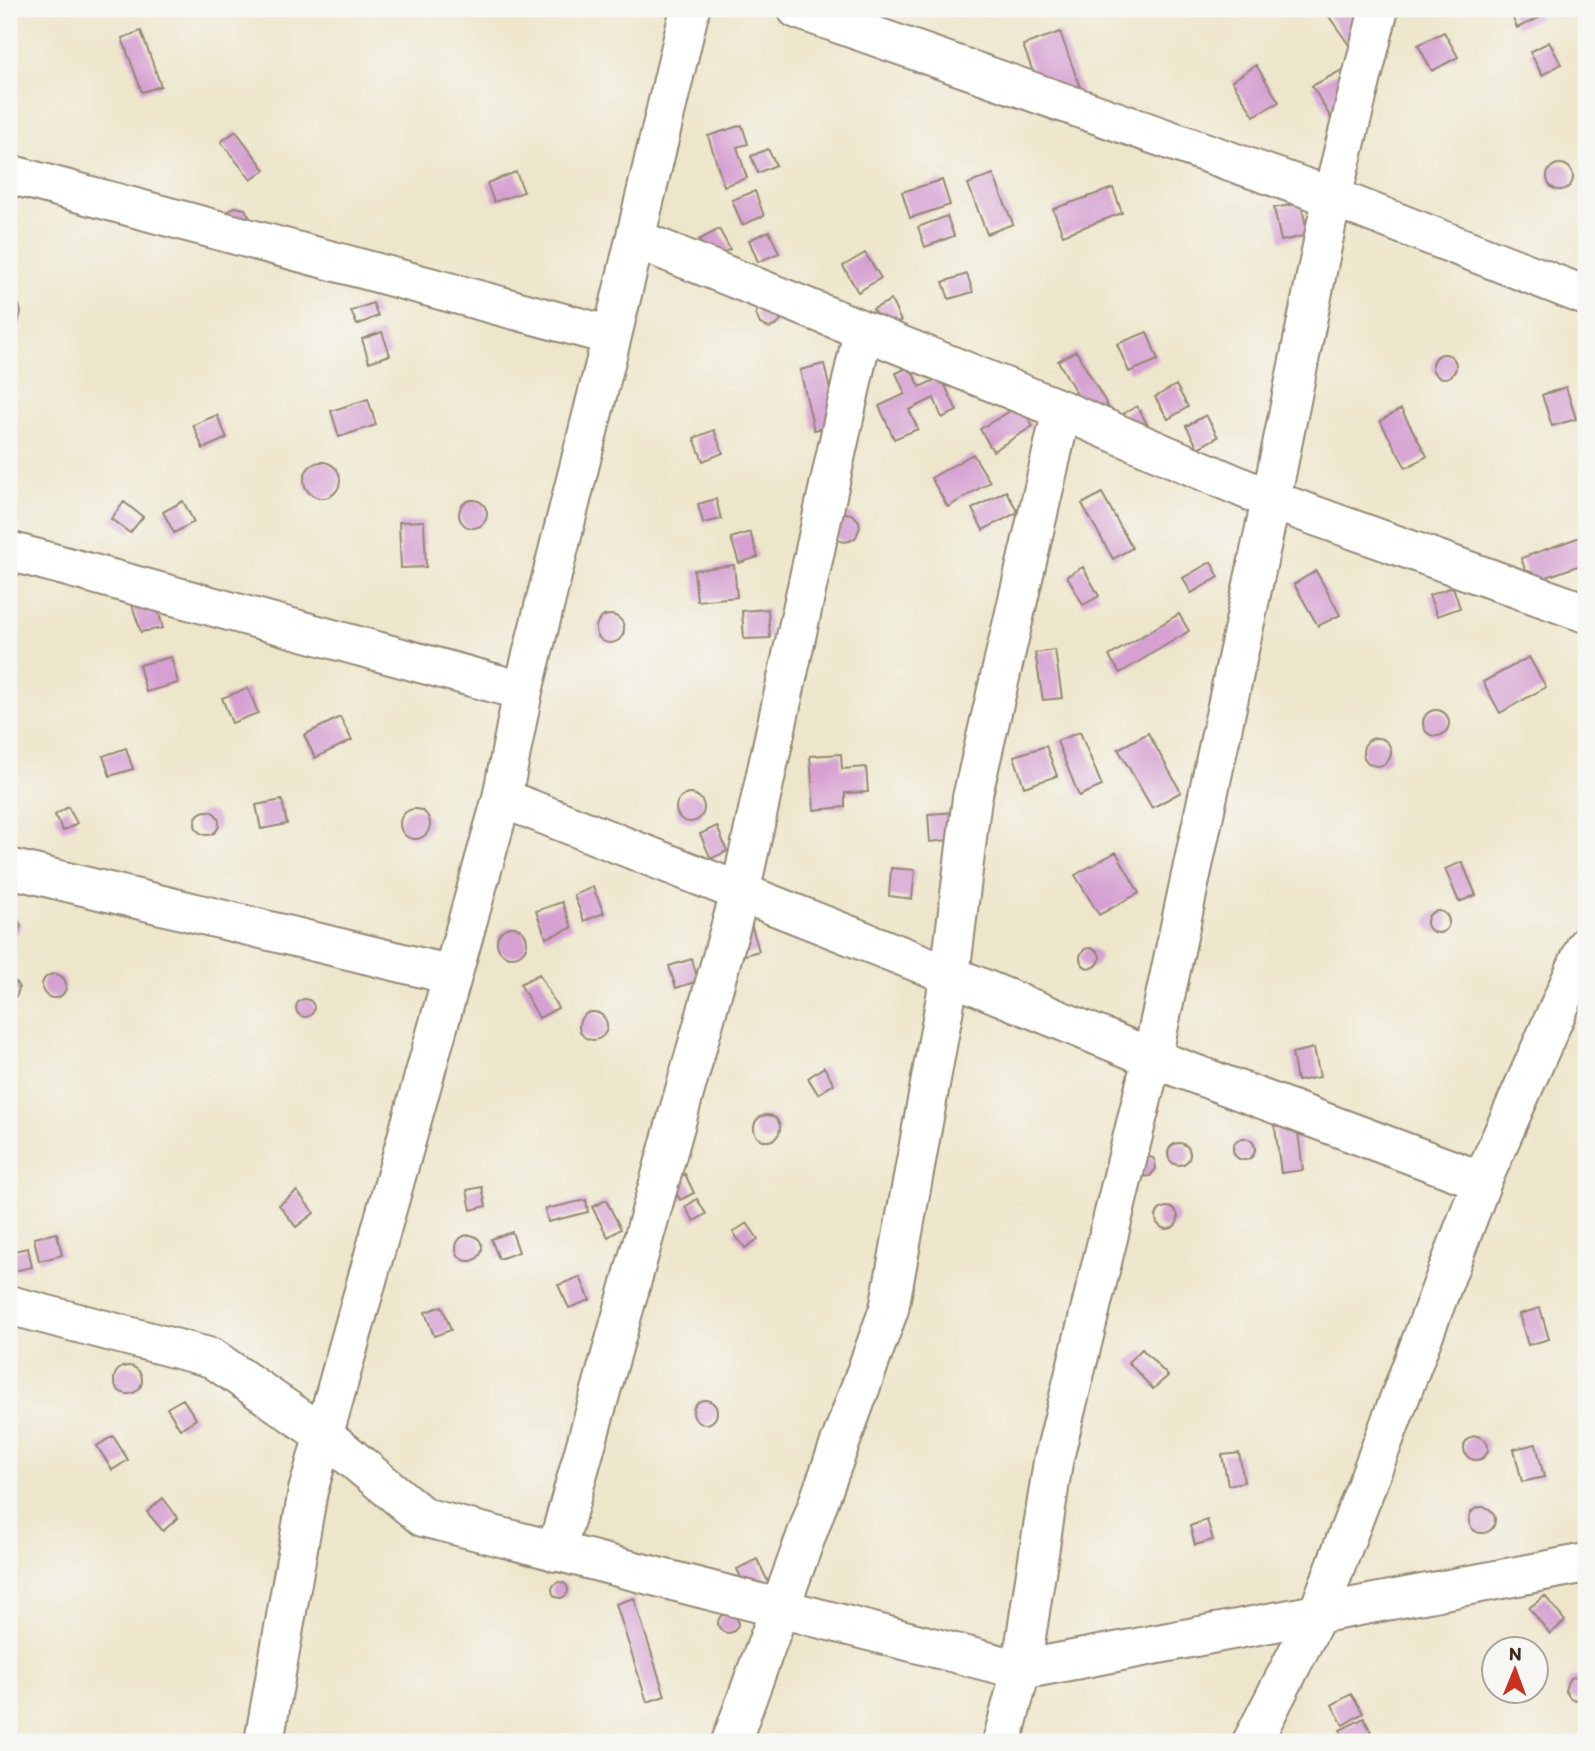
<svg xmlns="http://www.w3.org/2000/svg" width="1595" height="1751" font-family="Itim,sans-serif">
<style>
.building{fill:#d6a1d2}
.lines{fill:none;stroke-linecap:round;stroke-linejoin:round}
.street-casing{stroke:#948874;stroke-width:42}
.street{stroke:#fff;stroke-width:38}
</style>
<rect width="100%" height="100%" fill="#f6f6f2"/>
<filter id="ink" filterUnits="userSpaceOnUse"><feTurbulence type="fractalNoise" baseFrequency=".0143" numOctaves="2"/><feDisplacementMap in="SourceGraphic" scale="14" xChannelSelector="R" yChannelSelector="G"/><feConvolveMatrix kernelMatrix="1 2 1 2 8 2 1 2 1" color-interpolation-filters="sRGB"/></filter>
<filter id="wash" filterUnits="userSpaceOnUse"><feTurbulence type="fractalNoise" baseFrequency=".00686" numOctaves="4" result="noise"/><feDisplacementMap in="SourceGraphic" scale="28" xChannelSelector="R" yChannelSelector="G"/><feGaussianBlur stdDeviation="1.57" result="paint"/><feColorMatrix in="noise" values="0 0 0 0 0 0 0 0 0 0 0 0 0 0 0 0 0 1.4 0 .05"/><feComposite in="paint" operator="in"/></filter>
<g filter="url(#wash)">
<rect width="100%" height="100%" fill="#eee6cb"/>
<g id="blocks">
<path class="building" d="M1337 9H1352L1368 32 1349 45 1328 15Z
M1509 9H1535L1539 18 1517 28Z
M141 31 161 86 142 92 122 38Z
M1060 32 1087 106 1051 120 1023 45Z
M1444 32 1458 57 1432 71 1418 45Z
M1549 42 1561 64 1542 75 1530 52Z
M1256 65 1279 102 1254 116 1232 81Z
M1342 70 1362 103 1332 120 1312 86Z
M742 125 748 144 737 147 747 178 724 186 708 136Z
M236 131 265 170 251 180 221 142Z
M768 149 776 165 758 173 751 156Z
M1547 177a13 13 0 1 1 26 0a13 13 0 1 1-26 0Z
M516 172 524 192 494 202 487 183Z
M993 174 1013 224 987 234 968 184Z
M942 180 950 205 910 218 902 192Z
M1113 188 1122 213 1063 235 1053 209Z
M755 191 764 216 742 225 732 200Z
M1301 203 1308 235 1281 241 1274 208Z
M235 207 245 209 250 218V223L224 216 227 212Z
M947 216 954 236 925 247 918 227Z
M719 229 730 249 711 260 699 240Z
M769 231 779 253 758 262 749 240Z
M865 253 881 278 858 292 843 266Z
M967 274 973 292 949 299 943 282Z
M9 298 19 305 21 312 18 324 9 331Z
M891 300 901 321 884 330 873 309Z
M373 303 378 316 357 325 351 311Z
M759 304 782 318 779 323 775 326 769 328 760 324 756 314Z
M382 332 390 355 369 362 362 339Z
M1147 332 1158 360 1129 372 1117 344Z
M1076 351 1110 410 1092 421 1058 361Z
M1432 366a12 12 0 1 1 24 0a12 12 0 1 1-24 0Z
M824 364 838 425 814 430 800 370Z
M910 367 920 387 941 377 957 411 942 418 934 398 909 410 918 429 894 439 879 406 905 394 896 373Z
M1176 385 1188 407 1168 419 1155 397Z
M1566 387 1576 419 1552 426 1542 395Z
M368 399 376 425 339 437 331 411Z
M1020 405 1033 426 993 451 980 429Z
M1137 406 1147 424 1134 432 1123 414Z
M1401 409 1427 456 1406 468 1380 421Z
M217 415 227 438 203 449 193 425Z
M1206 415 1218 437 1198 448 1186 426Z
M714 430 723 453 703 461 694 438Z
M973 454 990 482 948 507 931 478Z
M304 480a18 18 0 1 1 36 0a18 18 0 1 1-36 0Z
M1006 491 1018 512 983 530 972 509Z
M1102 493 1132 548 1113 559 1082 504Z
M716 499 721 519 703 523 698 504Z
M459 514a14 14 0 1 1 28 0a14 14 0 1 1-28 0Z
M183 501 194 522 174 533 163 512Z
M124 502 143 517 130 533 111 519Z
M845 513 851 514 855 517 859 521 860 527 856 537 852 540 846 542 841 541 837 538 840 514Z
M424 521 426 567 401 568 399 522Z
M750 532 758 557 739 563 731 538Z
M1586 535V563L1530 583 1521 558Z
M1211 562 1219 577 1191 593 1183 578Z
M734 565 737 597 697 601 694 570Z
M1083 567 1099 596 1083 605 1067 576Z
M1316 571 1340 615 1318 626 1294 584Z
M1453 587 1460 608 1437 616 1429 595Z
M153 592 163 628 141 632 130 599Z
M768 609 770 638 744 639 742 611Z
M1179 614 1189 631 1120 673 1109 656Z
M596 629a14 14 0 1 1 28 0a14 14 0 1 1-28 0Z
M1055 650 1062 698 1043 700 1035 653Z
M171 657 178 683 146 692 139 665Z
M1529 657 1546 687 1500 713 1483 682Z
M248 688 258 713 232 723 222 698Z
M1423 723a13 13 0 1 1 26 0a13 13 0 1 1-26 0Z
M340 717 352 740 315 758 304 735Z
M1080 732 1102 786 1079 796 1057 741Z
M1148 733 1181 792 1152 808 1118 749Z
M1363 752a14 14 0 1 1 28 0a14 14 0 1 1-28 0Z
M1046 746 1057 776 1024 787 1014 756Z
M126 748 133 769 110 776 103 756Z
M841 754 842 769 866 767 868 792 845 793V807L814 810 810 756Z
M676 808a14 14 0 1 1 28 0a14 14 0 1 1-28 0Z
M282 800 287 824 261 829 256 805Z
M68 807 77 823 63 831 55 815Z
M400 824a15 15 0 1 1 30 0a15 15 0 1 1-30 0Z
M195 823a12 12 0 1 1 24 0a12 12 0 1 1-24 0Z
M957 812 960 839 930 842 928 814Z
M717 826 727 851 711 859 700 834Z
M1116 852 1139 893 1099 915 1075 875Z
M1462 862 1476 895 1459 902 1445 869Z
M891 868 915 870 912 899 889 896Z
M593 887 604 913 584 921 574 895Z
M562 902 572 928 546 938 536 911Z
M1427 922a11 11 0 1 1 22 0a11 11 0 1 1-22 0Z
M9 916 16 918 21 925 18 932 12 937H9Z
M752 927 759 951 741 956 734 933Z
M497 942a15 15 0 1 1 30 0a15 15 0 1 1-30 0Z
M1080 958a10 10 0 1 1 20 0a10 10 0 1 1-20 0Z
M692 959 698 981 676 988 669 966Z
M539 974 558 1008 539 1018 520 984Z
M42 986a12 12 0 1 1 24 0a12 12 0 1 1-24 0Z
M9 979 15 981 19 988 17 995 11 1000H9Z
M296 1008a9 9 0 1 1 18 0a9 9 0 1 1-18 0Z
M579 1026a14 14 0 1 1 28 0a14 14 0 1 1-28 0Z
M1314 1048 1320 1077 1297 1081 1292 1053Z
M824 1067 834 1084 818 1094 808 1078Z
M754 1128a13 13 0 1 1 26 0a13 13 0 1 1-26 0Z
M1296 1117 1303 1170 1281 1173 1274 1120Z
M1233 1149a11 11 0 1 1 22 0a11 11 0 1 1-22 0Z
M1168 1154a11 11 0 1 1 22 0a11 11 0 1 1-22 0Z
M1144 1155 1153 1158 1155 1161 1156 1169 1150 1176 1141 1177Z
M685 1174 694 1193 680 1200 670 1182Z
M482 1187 486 1206 471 1210 467 1190Z
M297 1191 314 1213 296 1227 279 1205Z
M697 1199 706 1214 694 1221 685 1207Z
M586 1200 588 1212 548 1222 545 1209Z
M606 1200 621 1229 608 1237 592 1207Z
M1156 1218a11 11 0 1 1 22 0a11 11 0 1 1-22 0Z
M747 1223 758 1239 745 1248 733 1232Z
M512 1232 519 1252 499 1259 491 1239Z
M57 1233 62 1255 39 1261 34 1238Z
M456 1248a13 13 0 1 1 26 0a13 13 0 1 1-26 0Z
M28 1248 32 1267 9 1272V1252Z
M580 1277 590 1300 569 1308 558 1285Z
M442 1306 451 1330 434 1336 425 1312Z
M1540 1308 1549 1339 1528 1345 1519 1314Z
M1142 1349 1168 1376 1153 1389 1128 1362Z
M114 1380a14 14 0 1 1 28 0a14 14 0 1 1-28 0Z
M183 1399 196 1419 180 1429 167 1408Z
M693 1412a12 12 0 1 1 24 0a12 12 0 1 1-24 0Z
M113 1436 128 1460 112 1470 97 1446Z
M1464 1448a12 12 0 1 1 24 0a12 12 0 1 1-24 0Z
M1536 1444 1544 1477 1522 1482 1514 1449Z
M1239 1453 1244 1482 1228 1485 1222 1455Z
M163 1498 178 1518 163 1531 147 1512Z
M1469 1520a13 13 0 1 1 26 0a13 13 0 1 1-26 0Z
M1207 1520 1213 1540 1195 1545 1190 1526Z
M757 1559 772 1590 751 1600 737 1569Z
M552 1590a8 8 0 1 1 16 0a8 8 0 1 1-16 0Z
M1545 1596 1565 1621 1550 1634 1529 1608Z
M634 1598 665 1696 647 1702 616 1604Z
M718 1623a10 10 0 1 1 20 0a10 10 0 1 1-20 0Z
M1576 1676 1586 1681V1697L1579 1701 1570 1698 1565 1690 1568 1681 1571 1678Z
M1351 1694 1363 1713 1343 1725 1332 1705Z
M1364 1718 1376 1742H1347L1340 1730Z"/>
</g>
</g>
<g filter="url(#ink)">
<use href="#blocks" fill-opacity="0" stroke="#948874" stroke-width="2"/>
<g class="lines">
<defs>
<path id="street" d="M797 9 1332 197 1586 296
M9 174 612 336
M636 239 1062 410 1271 500 1586 613
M9 551 523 691
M502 798 950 975 1152 1058 1482 1181
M9 868 452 975
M9 1305 212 1358 324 1435 423 1517 1021 1670 1586 1563
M556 1552 740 893 863 331
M264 1742 308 1491 502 798 523 691 612 336 690 9
M731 1742 889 1309 950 975 972 798 1062 410
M1002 1742 1021 1670 1053 1462 1152 1058 1271 500 1332 197 1379 9
M1252 1742 1318 1613 1482 1181 1586 946"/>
</defs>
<use href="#street" class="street-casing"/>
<use href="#street" class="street"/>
</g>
</g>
<rect width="1595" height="1751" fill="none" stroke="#f6f6f2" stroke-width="35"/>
<g transform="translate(1515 1670) rotate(1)"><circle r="33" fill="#f6f6f2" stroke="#aba49d" stroke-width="2"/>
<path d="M0-5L12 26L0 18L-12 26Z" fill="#c8321e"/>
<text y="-10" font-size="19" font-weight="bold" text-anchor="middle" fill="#3b2a1e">N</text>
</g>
</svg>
